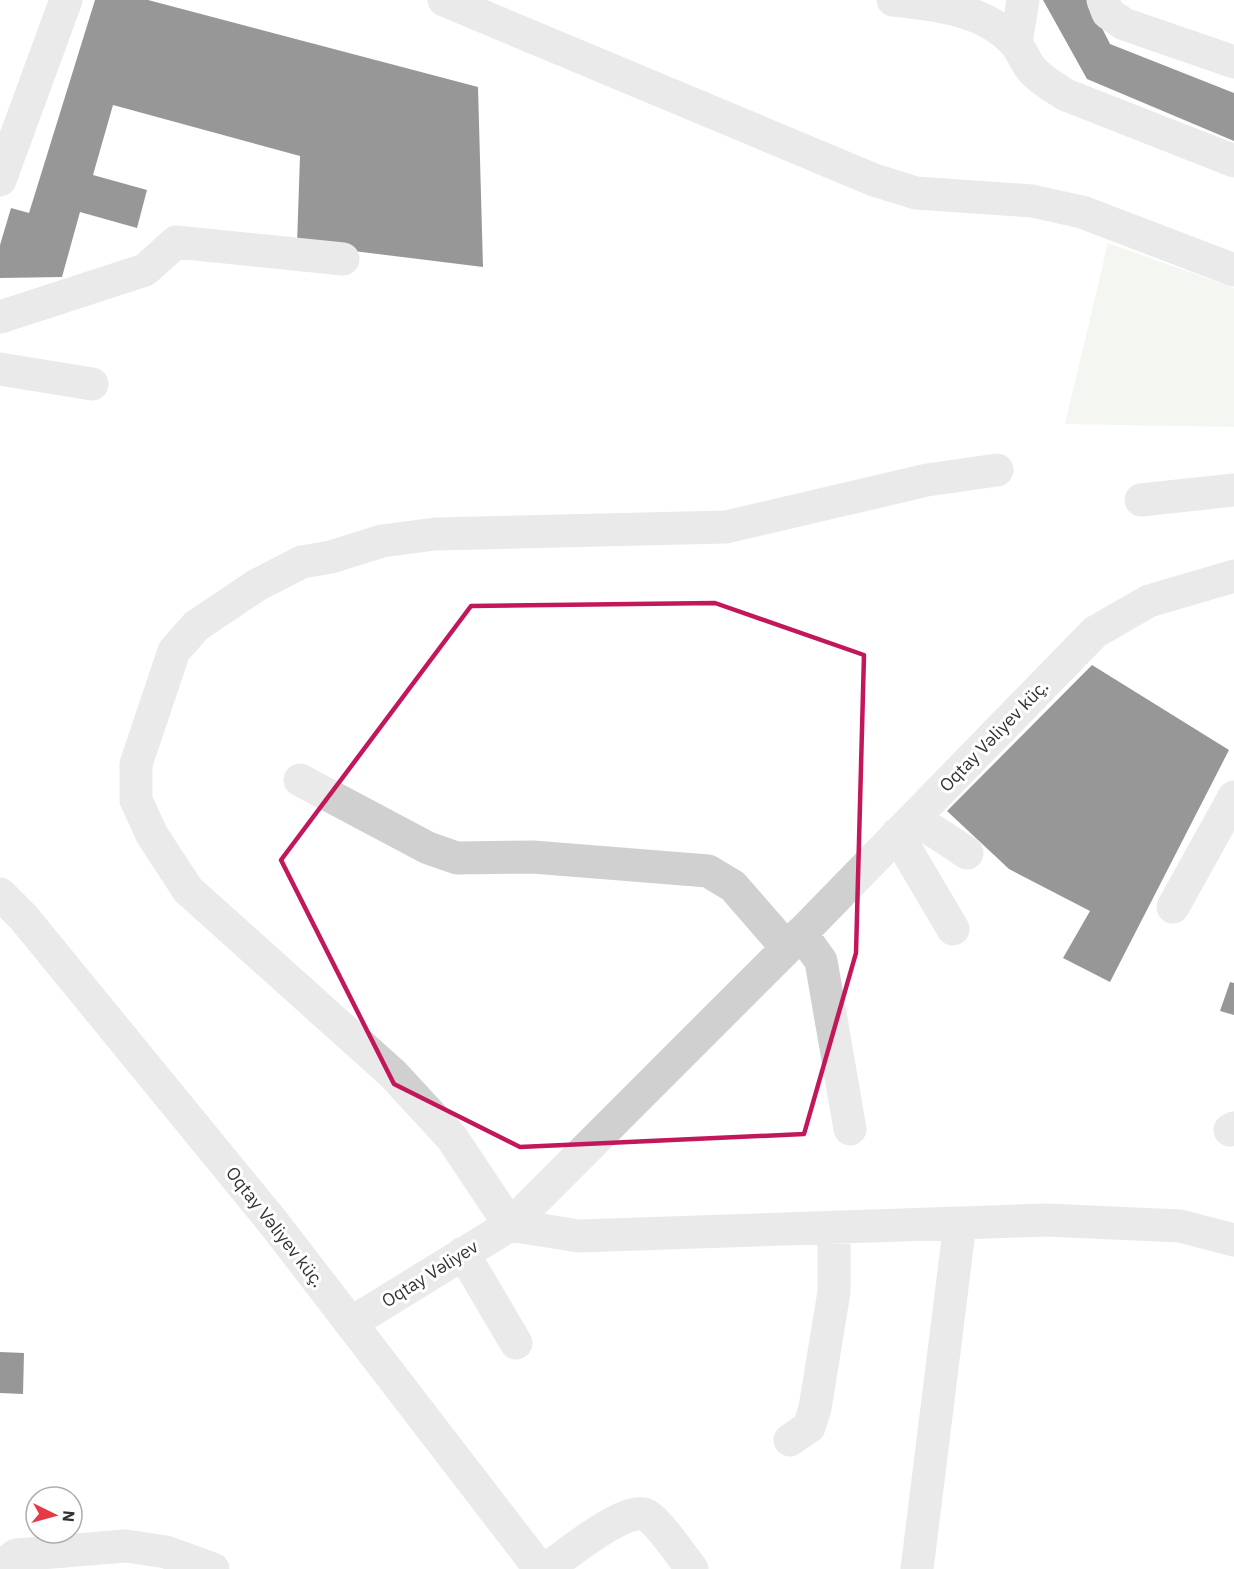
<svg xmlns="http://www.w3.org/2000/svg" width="1234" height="1569" font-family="'IBM Plex Sans',sans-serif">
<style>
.green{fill:#e6ecdf}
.building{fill:#1a1a1a}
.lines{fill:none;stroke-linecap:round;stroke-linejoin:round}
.minor{stroke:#d0d0d0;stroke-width:33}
.marked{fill:none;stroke:#c2185b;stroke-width:4.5;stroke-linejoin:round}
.labels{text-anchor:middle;stroke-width:6;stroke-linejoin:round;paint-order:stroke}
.street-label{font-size:18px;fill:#333;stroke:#fff}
</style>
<rect width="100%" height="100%" fill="#fff"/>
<path class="green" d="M1108 243 1234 288V427L1065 424Z"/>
<path class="building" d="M95 0H148L478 87 483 267 297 244 300 156 113 105 93 175 147 190 137 228 80 212 62 277 0 278V245L11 208 29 213Z
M1043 0H1088L1110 44 1234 93V141L1087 79Z
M1092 665 1229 750 1110 982 1063 958 1090 911 1009 869 947 811Z
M1230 982 1234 983V1015L1220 1011Z
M0 1352 24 1353 23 1394 0 1393Z"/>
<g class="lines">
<path class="minor" d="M444 0 874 180 916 193 1032 201 1082 212 1234 270
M893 0C936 5 984 9 1014 42 1021 49 1024 58 1029 66 1039 79 1052 86 1066 95L1234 161
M1103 0 1108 13 1124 24 1234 62
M1016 43 1023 0
M0 180 66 0
M0 317 145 270 176 242 343 259
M0 369 92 384
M997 470 927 480 726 527 435 534 382 541 331 557 302 562 257 585 196 626 174 651 136 764V800L152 835 188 890 393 1074 452 1138 510 1225 579 1236 1046 1220 1180 1226 1234 1240
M1141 500 1234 490
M300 780 428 848 457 858 533 857 708 871 733 886 787 948
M914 818 967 853
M897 834 953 929
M0 894 24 918 276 1226 540 1569
M1173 907 1234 797
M801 933 821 961 850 1129
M1230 1130 1234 1128
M463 1253 516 1343
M351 1323 510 1225 787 948 1095 632 1149 601 1234 576
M790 1440 809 1427 815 1408 834 1292V1227
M0 1569 16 1555 126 1546 166 1552 213 1569
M546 1569C564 1557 629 1502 648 1516 661 1525 681 1555 692 1569
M917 1569 960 1223"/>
</g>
<path d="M0 0H1234V1569H0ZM715 603 864 655 856 953 804 1134 520 1147 394 1084 281 860 471 606Z" fill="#fff" fill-opacity=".55" fill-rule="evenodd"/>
<path class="marked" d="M715 603 864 655 856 953 804 1134 520 1147 394 1084 281 860 471 606Z"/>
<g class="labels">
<g class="street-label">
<text transform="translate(994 736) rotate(-46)" y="6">Oqtay Vəliyev küç.</text>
<text transform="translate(275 1227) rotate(52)" y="6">Oqtay Vəliyev küç.</text>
<text transform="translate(430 1274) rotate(-32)" y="6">Oqtay Vəliyev</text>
</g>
</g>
<g transform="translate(54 1515) rotate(95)"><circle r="28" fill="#ffffff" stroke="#adadad" stroke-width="1.5"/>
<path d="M0-4.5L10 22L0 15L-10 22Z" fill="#e63946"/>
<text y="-9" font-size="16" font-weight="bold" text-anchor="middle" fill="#333333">N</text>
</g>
</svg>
